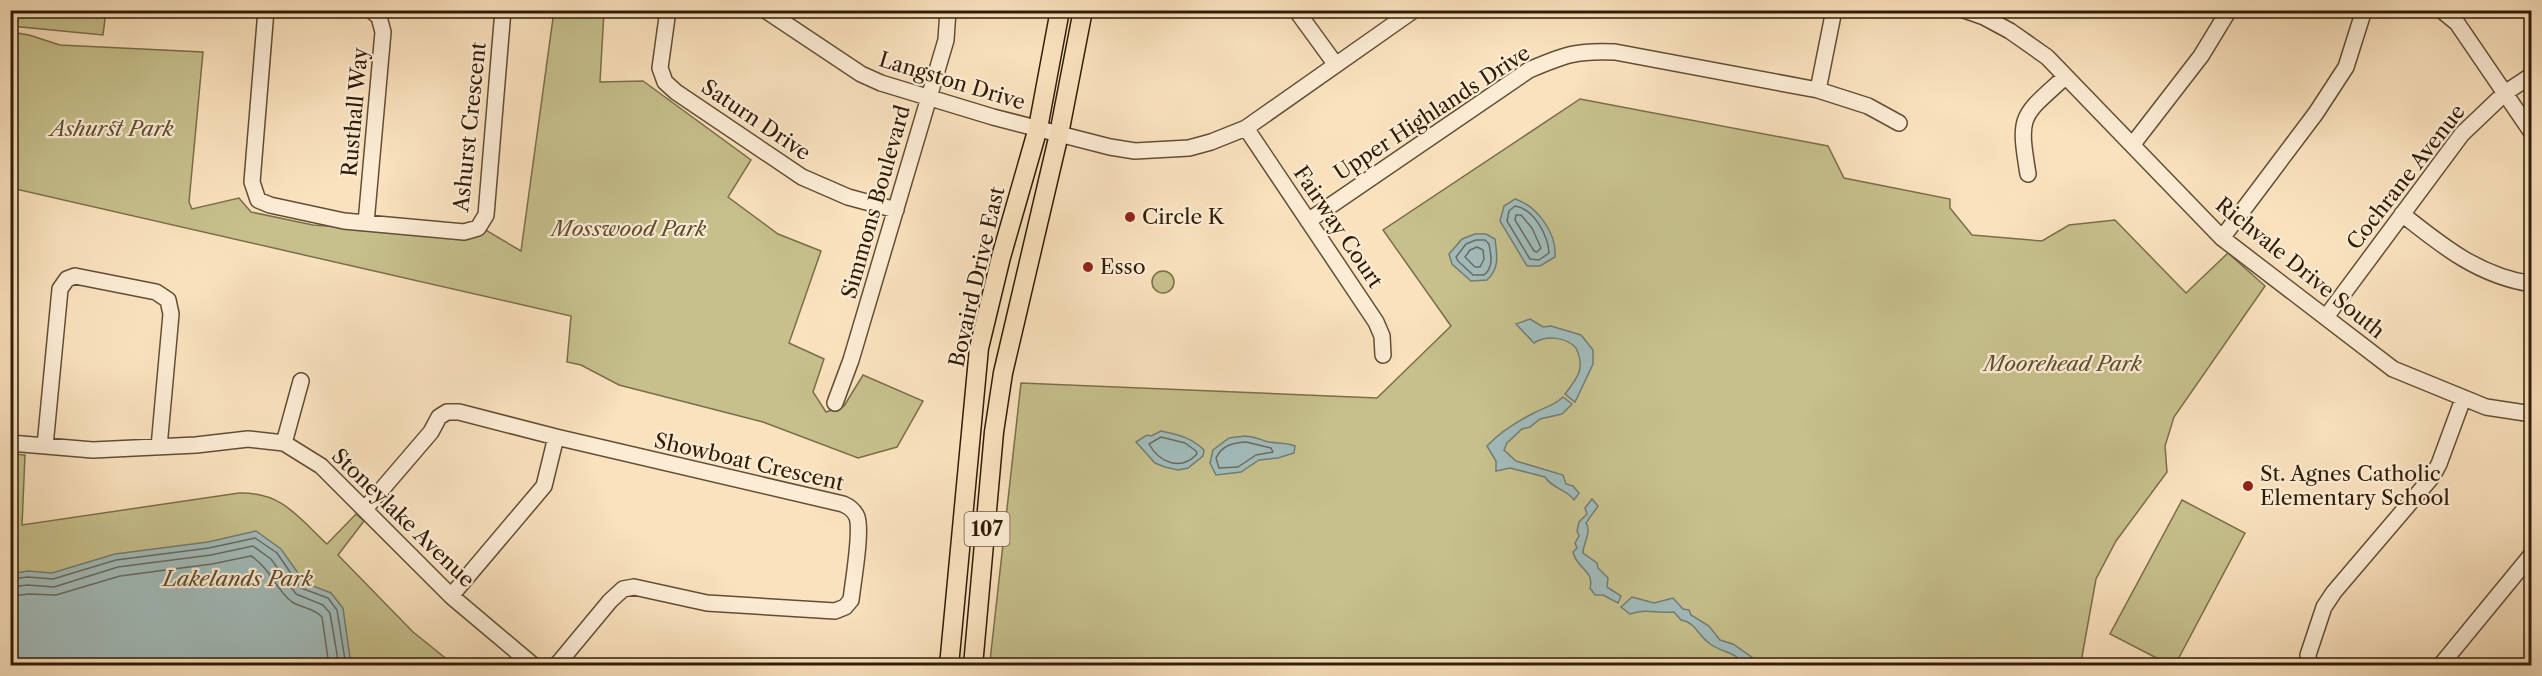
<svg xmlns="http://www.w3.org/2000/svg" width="2542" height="676" font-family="'Libre Caslon Text',serif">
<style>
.green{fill:#c6c08c;stroke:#7b6e49;stroke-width:1.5}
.water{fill:#a2bcbb;stroke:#747c73;stroke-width:1.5}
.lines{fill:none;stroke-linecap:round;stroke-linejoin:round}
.shore{stroke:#696c60;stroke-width:1.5}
.minor-casing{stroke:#624e34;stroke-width:18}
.major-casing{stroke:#301c06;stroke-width:21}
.minor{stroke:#fcecd5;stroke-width:15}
.major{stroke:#fae2be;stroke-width:18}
.poi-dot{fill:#8f2418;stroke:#fcecd5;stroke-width:2}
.labels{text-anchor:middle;stroke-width:4.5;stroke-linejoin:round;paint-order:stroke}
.shield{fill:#fcecd5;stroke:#6d5a44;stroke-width:1.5}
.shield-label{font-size:20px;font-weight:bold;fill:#301c06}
.street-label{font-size:21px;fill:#301c06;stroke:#fcecd5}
.park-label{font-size:21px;font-style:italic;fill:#5d4d2e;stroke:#fcecd5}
.poi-label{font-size:21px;fill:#301c06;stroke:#fcecd5;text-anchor:start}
</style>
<rect width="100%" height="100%" fill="#fae2be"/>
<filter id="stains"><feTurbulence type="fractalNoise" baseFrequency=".00333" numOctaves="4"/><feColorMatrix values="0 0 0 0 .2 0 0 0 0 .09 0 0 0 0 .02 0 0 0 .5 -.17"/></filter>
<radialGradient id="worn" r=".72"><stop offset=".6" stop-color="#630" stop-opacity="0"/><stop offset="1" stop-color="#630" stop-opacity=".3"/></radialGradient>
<path class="green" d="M12 11H106L103 35 11 26Z
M554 11H604L600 82 643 81 751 160 728 197 778 234 821 251 789 343 824 359 813 392 826 412 844 406 863 375 923 401 897 447 858 458 763 422 619 385 581 365 567 362 571 316 11 188V32L29 35 60 45 203 52 189 202 192 209 239 198 251 212 313 225 461 236 484 229 521 251Z
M1580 99 1828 146 1844 178 1950 199V208L1972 235 2042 241 2069 225 2115 220 2186 293 2228 253 2265 286 2174 417 2165 446 2167 472 2116 541 2096 579 2081 662 2094 665 993 666 990 661 1021 383 1377 398 1451 326 1383 230Z
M1152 282a11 11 0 1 1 22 0a11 11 0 1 1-22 0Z
M13 454 25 455 22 525 239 493C282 492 298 517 327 544L356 514 364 521 338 555 413 632 454 665 11 666 10 478Z
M2182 500 2245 533 2175 665H2170L2110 634Z"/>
<path class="water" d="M1515 199C1537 206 1557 233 1555 257L1540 266H1527L1500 221 1504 206Z
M1475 234H1486L1495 239C1497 255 1500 268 1487 280L1471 281 1452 264 1449 254 1462 239Z
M1530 319 1543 327 1551 326 1581 335 1593 350V364L1575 402 1565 394C1577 378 1586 369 1576 348 1566 337 1547 335 1534 343L1516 324Z
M1563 397 1572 404 1562 414 1540 419 1530 427 1522 429 1507 443 1504 450 1516 461 1563 475 1566 484 1573 486 1579 493 1574 500C1567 489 1552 489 1545 477L1510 468 1496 471V461L1487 446C1499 433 1515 423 1530 415 1543 407 1551 408 1563 397Z
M1161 431C1178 435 1191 437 1204 450L1203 456 1188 468 1178 470 1165 467 1155 463 1136 442 1147 435 1151 436Z
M1245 436C1253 437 1258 438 1265 441 1274 444 1285 442 1295 446L1294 453 1278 458 1259 460 1241 472 1216 475 1210 463 1213 450 1229 438Z
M1592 499 1598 506 1586 523C1592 532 1583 543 1583 553L1597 563 1598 568 1608 578 1607 587 1621 596 1618 603 1603 595H1595L1590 588C1595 571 1576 568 1573 552L1577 548 1575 543 1579 536 1577 531 1579 522 1587 514 1585 508Z
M256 531 281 549 305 583 331 593 343 608 351 665H11V574L28 571 52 573 115 554 208 542Z
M1632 597 1654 603 1673 598 1683 609 1689 610 1691 615 1709 626 1720 640 1733 644 1753 658 1755 665H1744C1736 651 1721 653 1709 643 1698 635 1695 622 1681 620L1674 612C1655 614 1650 608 1630 614L1621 607Z"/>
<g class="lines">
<path class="shore" d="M1515 206C1534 209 1548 235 1549 253L1539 260 1530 259 1507 221 1509 211Z
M1516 215H1521L1532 228 1541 248 1537 252 1534 251 1515 220Z
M1476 240H1485L1489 244C1491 255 1494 267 1484 275H1473L1458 261 1456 257 1466 244Z
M1477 247 1483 250 1484 259 1480 267H1475L1465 257 1470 250Z
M1161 437 1185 443 1196 451 1197 454C1180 472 1159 462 1149 444Z
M1246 442 1271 448 1273 452 1256 455 1238 467 1219 468 1216 458C1222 445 1233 443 1246 442Z
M10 579 28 577 53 579 116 560 209 548 255 538 277 553 301 588 328 598 337 610 346 666
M10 587 28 585 54 587 118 567 211 555 253 546 271 559 296 594 323 605 330 613 339 666
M10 596 29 594 56 595 120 576 212 564 251 556C270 568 276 590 292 602 302 608 314 608 322 617L329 666"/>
<defs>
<path id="minor" d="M266 10 252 182 258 200 270 205 344 221 464 232 478 228 486 215 503 10
M668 10 660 68 665 82 676 92 802 177 848 197 896 210
M765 10 861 74 881 83 993 117 1110 147 1135 151 1189 148 1211 142 1246 128 1414 10
M1296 10 1336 65
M1964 10 1984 17 2010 31 2047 57 2222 238 2393 369 2486 407 2532 414
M2441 10 2457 23 2532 133
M1818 90 1834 10
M1246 128 1376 322 1382 336 1383 355
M2133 144 2201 56 2229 10
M2028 174C2018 114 2021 117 2065 77
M2402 214C2442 246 2479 276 2532 284
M1308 221 1529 70C1564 55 1577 50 1615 52L1818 90 1868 106 1899 123
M366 223 383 32 379 17 371 10
M2222 238 2316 113 2346 67 2364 10
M2326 317 2462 134 2505 93 2532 75
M835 403 851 360 946 40 948 10
M10 443 93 450 196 445 248 439 284 443 321 466 451 596 534 666
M284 443 301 381
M45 446 60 289 67 279 75 276 156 292 168 300 171 314 159 447
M365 509 431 432 439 417 447 412H459L556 437 843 504C850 507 854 510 857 517 862 532 853 582 851 600L845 607 835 611 707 603 634 587 623 589 610 601 556 666
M451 596 544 486 556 437
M2309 666 2308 655 2324 607 2334 592 2432 477 2439 464 2463 399
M2440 666 2532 554"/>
<path id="major" d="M949 666 979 348 1001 257 1038 128 1060 10
M973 666 994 432 1003 373 1059 134 1083 10"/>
</defs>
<use href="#minor" class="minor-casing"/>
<use href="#major" class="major-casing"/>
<use href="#minor" class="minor"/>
<use href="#major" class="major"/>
</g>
<g class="poi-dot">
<circle cx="1130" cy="217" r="6"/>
<circle cx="1088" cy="267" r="6"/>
<circle cx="2248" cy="486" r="6"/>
</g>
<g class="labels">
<rect class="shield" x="964.5" y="512" width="45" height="34" rx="4.5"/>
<g class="shield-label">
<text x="987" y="536">107</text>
</g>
<g class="street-label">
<text transform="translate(952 81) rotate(17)" y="7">Langston Drive</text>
<text transform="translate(355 112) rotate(-85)" y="7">Rusthall Way</text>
<text transform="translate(1432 113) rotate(-33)" y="7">Upper Highlands Drive</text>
<text transform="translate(756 120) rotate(34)" y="7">Saturn Drive</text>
<text transform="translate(470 127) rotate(-84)" y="7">Ashurst Crescent</text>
<text transform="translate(2406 177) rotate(-52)" y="7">Cochrane Avenue</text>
<text transform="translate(876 202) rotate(-74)" y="7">Simmons Boulevard</text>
<text transform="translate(1338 227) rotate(56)" y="7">Fairway Court</text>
<text transform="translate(2300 268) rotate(39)" y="7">Richvale Drive South</text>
<text transform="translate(977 277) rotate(-77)" y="7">Bovaird Drive East</text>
<text transform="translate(749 462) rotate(13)" y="7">Showboat Crescent</text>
<text transform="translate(403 518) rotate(44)" y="7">Stoneylake Avenue</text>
</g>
<g class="park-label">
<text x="112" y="136">Ashurst Park</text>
<text x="629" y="236">Mosswood Park</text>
<text x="2063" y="371">Moorehead Park</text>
<text x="238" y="586">Lakelands Park</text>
</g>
<g class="poi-label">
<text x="1142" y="224">Circle K</text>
<text x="1100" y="274">Esso</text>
<text x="2260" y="481">St. Agnes Catholic<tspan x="2260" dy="24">Elementary School</tspan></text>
</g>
</g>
<rect width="2542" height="676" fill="none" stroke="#fae2be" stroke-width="36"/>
<rect x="12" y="12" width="2518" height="652" fill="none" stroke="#301c06" stroke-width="3"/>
<rect x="18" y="18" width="2506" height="640" fill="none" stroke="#301c06" stroke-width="1.5"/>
<rect width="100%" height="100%" filter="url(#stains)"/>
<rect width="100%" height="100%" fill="url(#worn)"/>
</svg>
